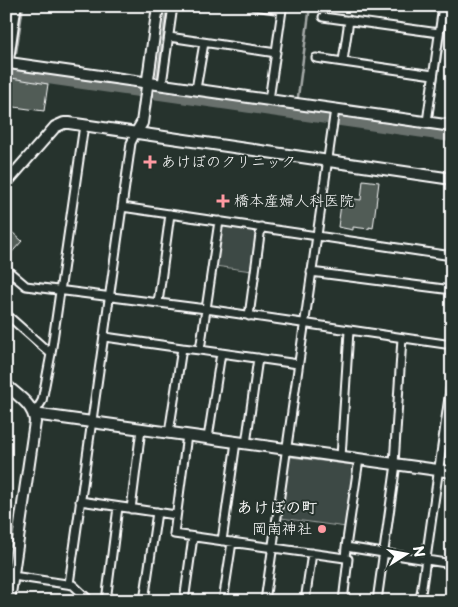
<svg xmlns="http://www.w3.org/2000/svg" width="458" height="607" font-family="'Playpen Sans','Klee One',sans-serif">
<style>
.green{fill:#3e4944;stroke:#9ea4a2}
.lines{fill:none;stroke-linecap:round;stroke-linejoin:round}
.stream{stroke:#a4a9a7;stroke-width:2.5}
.river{stroke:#67706c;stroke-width:14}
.building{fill:#515c57;stroke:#fff}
.street-casing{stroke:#fff;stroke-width:11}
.secondary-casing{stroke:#fff;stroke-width:14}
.street{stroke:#26332d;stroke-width:7}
.secondary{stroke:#26332d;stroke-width:10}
.poi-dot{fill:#ff9aa2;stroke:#26332d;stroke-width:2}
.labels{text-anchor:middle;stroke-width:4;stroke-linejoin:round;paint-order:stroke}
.poi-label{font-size:15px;fill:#fff;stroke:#26332d;text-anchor:start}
.neighbourhood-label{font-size:16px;font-weight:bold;fill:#fff;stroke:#26332d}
</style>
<rect width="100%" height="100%" fill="#26332d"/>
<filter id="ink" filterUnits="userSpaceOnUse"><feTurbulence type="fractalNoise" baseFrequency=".02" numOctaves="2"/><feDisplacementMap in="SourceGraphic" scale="10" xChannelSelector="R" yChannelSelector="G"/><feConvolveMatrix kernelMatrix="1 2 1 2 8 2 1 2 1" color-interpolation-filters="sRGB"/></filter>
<g filter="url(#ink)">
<path class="green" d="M224 226 254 230 257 234 252 271 215 266 220 229Z
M291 457 353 465 355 468 346 527 281 518 289 458Z"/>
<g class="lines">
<path class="stream" d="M16 53 23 6
M13 72V70
M157 77 167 6
M155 92V90
M298 97 310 6
M296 113V110
M432 115 448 6"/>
<path class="river" d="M6 71 452 135"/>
</g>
<path class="building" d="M11 78 48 84 44 111 7 106Z
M363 180 379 182 373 228 369 227V229L353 227V230L338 227 342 197 361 200Z
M12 232 22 241 6 259V239Z"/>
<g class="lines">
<defs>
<path id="street" d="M254 6 282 10 269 100
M323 17 439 33
M169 37 276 53
M316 58 433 75
M343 61 349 20
M7 62 9 63 17 6
M162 84 173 6
M196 89 204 43
M427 122 443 6
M122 207 452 256
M6 269 26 286 206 309 452 345
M311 272 452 290
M158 303 170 214
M6 314 51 354
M249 316 261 227
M105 337 182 348
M200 350 298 364
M34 414 42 401 51 354 84 125
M169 433 182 348 200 350 219 221
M187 435 174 534 345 558 346 547 452 564
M208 438 221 353
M246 444 258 358
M341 457 349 331
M394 464 402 338
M80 501 176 515
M131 509 141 429
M222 541 236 442
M346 547 359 459
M6 575 73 585 90 601
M69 584 131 143 136 133
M106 601 118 507
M144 601 157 512
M184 601 193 537
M223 601 232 542
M265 601 335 109
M305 601 312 553
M343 601 348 559 345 558
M377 601 396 464
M420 601 452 376"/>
<path id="secondary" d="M9 63 452 126
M136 133 142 123 158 6
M6 183 55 127 64 123H69L452 179
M6 385C18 396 34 405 35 422L9 601
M34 414 452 472"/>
</defs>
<use href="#street" class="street-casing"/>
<use href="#secondary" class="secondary-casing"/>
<use href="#street" class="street"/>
<use href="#secondary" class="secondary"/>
</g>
</g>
<g class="poi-dot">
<path d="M147.5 154.5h5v5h5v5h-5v5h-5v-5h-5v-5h5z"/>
<path d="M220.5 193.5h5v5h5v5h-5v5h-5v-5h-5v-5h5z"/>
<circle cx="322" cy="529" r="5"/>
</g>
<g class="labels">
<g class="poi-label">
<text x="161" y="167">あけぼのクリニック</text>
<text x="234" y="206">橋本産婦人科医院</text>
<text x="312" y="534" text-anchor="end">岡南神社</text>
</g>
<g class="neighbourhood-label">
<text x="277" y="513">あけぼの町</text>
</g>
</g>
<rect width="458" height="607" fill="none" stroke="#26332d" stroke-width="25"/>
<rect x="12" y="12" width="433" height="582" fill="none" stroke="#fff" stroke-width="2" filter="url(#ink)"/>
<g transform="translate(406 554) rotate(79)" stroke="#26332d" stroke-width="4" paint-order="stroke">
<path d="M0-4L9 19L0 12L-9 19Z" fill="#ffffff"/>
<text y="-8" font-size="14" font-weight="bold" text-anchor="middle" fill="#ffffff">N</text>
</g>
</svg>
